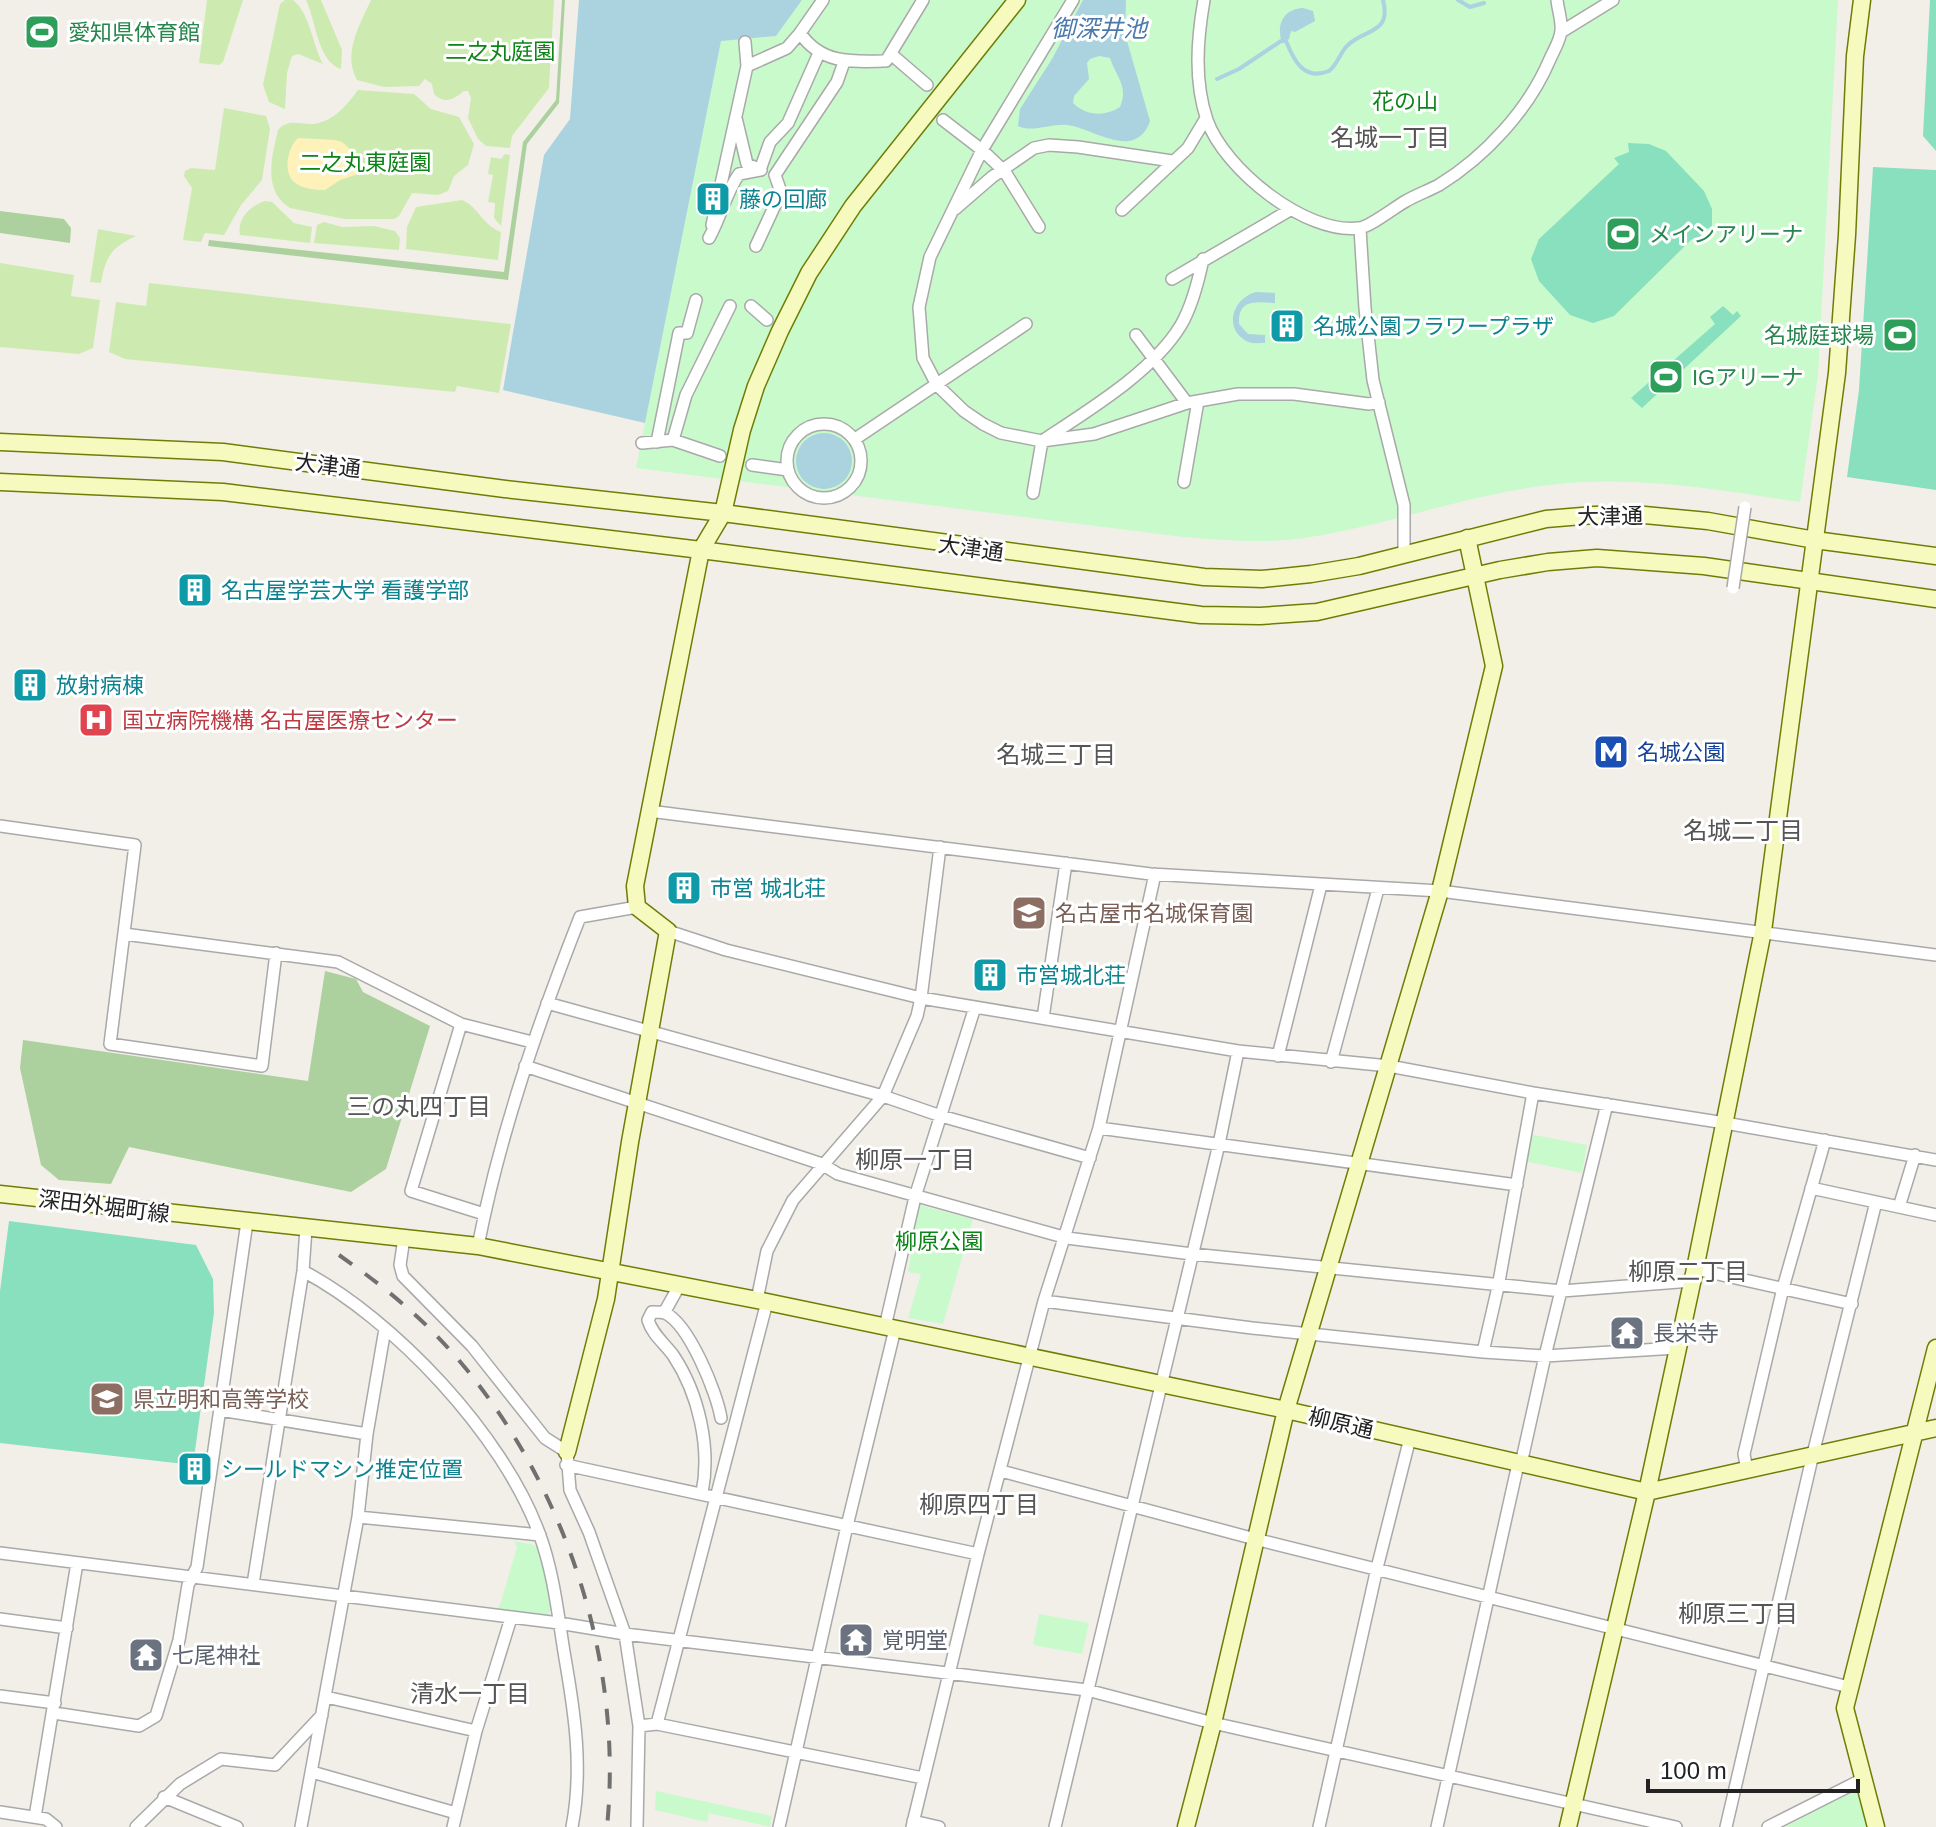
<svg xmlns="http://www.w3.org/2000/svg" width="1936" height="1827" font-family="Arial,'Noto Sans JP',sans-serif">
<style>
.grass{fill:#cdebb0}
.forest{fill:#add19e}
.sand{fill:#fff1ba}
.park{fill:#c8facc}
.pitch{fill:#88e0be}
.water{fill:#aad3df;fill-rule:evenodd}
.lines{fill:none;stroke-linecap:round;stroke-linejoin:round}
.stream{stroke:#aad3df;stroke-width:4}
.street-casing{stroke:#a9a9a9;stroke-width:14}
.secondary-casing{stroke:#707d05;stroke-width:19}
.street{stroke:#fff;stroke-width:11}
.secondary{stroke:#f7fabf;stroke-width:16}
.rail{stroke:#707070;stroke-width:4;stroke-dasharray:16 16;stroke-linecap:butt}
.street-bridge-casing{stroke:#a9a9a9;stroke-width:14;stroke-linecap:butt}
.street-bridge{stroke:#fff;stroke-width:11}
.labels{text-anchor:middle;stroke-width:6;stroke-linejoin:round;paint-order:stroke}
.leisure-label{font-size:22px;fill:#27864d;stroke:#fff;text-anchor:start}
.park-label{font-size:22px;fill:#0c8416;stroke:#fff}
.culture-label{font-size:22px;fill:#0d838f;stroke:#fff;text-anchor:start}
.street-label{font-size:22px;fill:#222;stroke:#fff}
.health-label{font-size:22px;fill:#be3a42;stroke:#fff;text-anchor:start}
.transit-label{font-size:22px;fill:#164399;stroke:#fff;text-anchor:start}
.education-label{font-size:22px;fill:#785e54;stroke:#fff;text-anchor:start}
.worship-label{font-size:22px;fill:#5b616d;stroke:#fff;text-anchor:start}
.water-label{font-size:24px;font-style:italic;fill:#4a7aab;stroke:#fff}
.neighbourhood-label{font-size:24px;fill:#555;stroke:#fff}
</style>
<rect width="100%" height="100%" fill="#f2efe9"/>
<path class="grass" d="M207 0H243L223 62 219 65 199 63Z
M285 0H293C311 15 312 44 323 64L298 54 292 56 287 73 285 109 269 102 263 85 280 4Z
M306 0H321L342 50 341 69C317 61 316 20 306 0Z
M371 0H554L549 88 512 136 510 148 486 146 478 139 468 118 471 98 468 91H464C454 99 445 105 434 94L432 84 425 79 419 86 384 87 357 80C342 54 360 24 371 0Z
M358 90 414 94 431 109 459 117 474 144 468 165 454 176 448 191 438 195 412 193 399 216 394 219H345L290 208C262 191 272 156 278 130 289 118 299 125 313 124 333 122 347 105 358 90Z
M224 108 266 116 270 129 262 180 241 205 224 235 205 233 201 242 183 240 192 188 184 176 185 171 191 168 215 170Z
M505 154 510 155 501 226 494 218 495 203 488 202 493 175 488 174 491 157 501 159Z
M462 200C479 207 481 224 501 232L498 260 406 249 407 227 416 207Z
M265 201 272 202 294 223 312 227 310 243 240 235C237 218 250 206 265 201Z
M324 222 342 227 374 226 395 231 400 238 399 250 314 243 317 225Z
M98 229 136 236C113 247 106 254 101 283L90 282Z
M0 263 74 275 71 296 100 300 93 348 79 354 0 347Z
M149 283 511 324 499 393 457 386 455 392 125 359 109 352 116 302 146 306Z"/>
<path class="forest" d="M562 0H565L559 103 527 144 508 280 208 246 209 240 504 272 523 142 556 100Z
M0 211 64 219 71 228 70 243 0 233Z
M325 971 356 979 363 992 430 1026 386 1169 351 1192 129 1147 111 1184 59 1180 41 1165 20 1068 23 1040 308 1081Z"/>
<path class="sand" d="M298 138 335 140 342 142 351 150 353 160 360 168 358 174 340 180 325 190C315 190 301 189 293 181 283 170 288 147 298 138Z"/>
<path class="park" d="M802 0H1838L1818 375 1800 502C1711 489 1632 474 1541 486 1461 497 1384 526 1304 538 1264 544 1223 540 1183 537L636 468 721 40 776 36Z
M1529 1134 1587 1145 1582 1173 1524 1161Z
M919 1205 973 1219 943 1324 908 1318 921 1274 908 1272Z
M514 1541 534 1545 540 1550 552 1607 548 1615 496 1610 500 1605 517 1547Z
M1039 1614 1089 1623 1082 1654 1033 1645Z
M1858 1788 1867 1827H1785Z
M656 1791 772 1816 770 1827 709 1813 707 1822 655 1810Z"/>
<path class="pitch" d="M1930 0H1936V151L1923 136Z
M1628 143 1649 144 1666 151 1704 191 1712 209V229L1704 228 1698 244 1692 239 1614 316 1593 323 1570 315 1539 281 1531 259 1539 239 1619 164 1614 158 1629 152Z
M1873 167 1936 170V490L1847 477 1859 390Z
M1723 306 1733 315 1737 311 1741 316 1642 408 1631 398 1715 324 1710 317Z
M9 1221 196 1245 213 1279 214 1313 193 1465 0 1443V1291Z"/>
<path class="water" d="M579 0H802L776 36 721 41 645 423 503 390 544 155 570 119Z
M1083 0H1126L1125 34 1150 121C1147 131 1140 139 1129 141 1109 143 1087 128 1068 125 1052 123 1032 133 1018 126L1020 109 1052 59ZM1099 56 1110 58C1116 77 1129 86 1120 107 1105 117 1086 116 1073 103L1074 96 1089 79 1087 63 1090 59Z
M1303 8 1313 11 1315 21 1295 32 1291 31 1289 39 1282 43C1276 25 1283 9 1303 8Z
M1256 292 1275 293V303C1255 302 1238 299 1239 324L1248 334 1265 335V343C1258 343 1251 344 1246 341 1223 328 1233 298 1256 292Z
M796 461a28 28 0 1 1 56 0a28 28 0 1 1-56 0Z"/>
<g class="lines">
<path class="stream" d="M1458 0 1470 7 1484 3
M1217 79 1239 69 1281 41H1286C1294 61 1304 81 1329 71 1338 64 1340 52 1348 45 1364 29 1392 34 1383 0"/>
<defs>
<path id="street" d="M823 0 800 33C821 64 852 62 886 61L923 0
M1073 0 982 150 930 257 919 307 923 358 937 385 964 411 983 424 1001 433 1042 441 1094 434 1187 403 1238 394H1294L1369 404 1379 402
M1204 0C1197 40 1194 81 1207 120 1224 169 1306 235 1359 228 1370 227 1395 207 1406 201 1416 195 1428 191 1439 185 1486 156 1529 109 1550 59 1554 50 1561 39 1561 30 1562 21 1558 10 1557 0
M1561 32 1613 0
M745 42 747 66 787 48 800 33
M891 54 927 85
M736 118 747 164 761 170
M943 120 982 150 1005 172 1039 227
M955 209 992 177 1034 148 1049 145 1078 147 1172 161
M1122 210 1188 148 1206 118
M712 225 747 66
M1360 229 1365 308 1373 380 1404 505V554
M709 238C721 217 725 194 739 174L760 170 770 142 788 123 819 53
M756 246 781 192 775 175 837 82 844 62
M1172 279 1290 210
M751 306 767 320
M1136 335 1187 403
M787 461a37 37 0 1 1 74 0a37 37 0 1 1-74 0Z
M855 439 1026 324
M657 442 679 333H687L696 300
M642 443 673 440
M720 456 673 440 686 395 730 306
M752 465 788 470
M1184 482 1198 401
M1033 493 1042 441C1087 411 1153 372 1181 325 1191 308 1199 278 1203 259
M649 811 1151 874 1440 891 1936 955
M0 826 135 845 110 1044 262 1066 276 953
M668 931 726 950 921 998 1238 1051 1389 1066 1533 1093 1725 1123 1936 1160
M124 934 338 962 461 1024 532 1042
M547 1003 883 1096 941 1116 1090 1158
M1043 1018 1066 863
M461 1024 411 1191 484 1214
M1278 1056 1321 885
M1331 1062 1378 889
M525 1066 822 1164 838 1174 1067 1238 1192 1254 1562 1291 1692 1281
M1099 1128 1517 1185
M1811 1188 1936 1215
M1899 1207 1915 1155
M404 1238 400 1265 403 1276 472 1346 545 1438 567 1452 570 1490 589 1532 625 1634 639 1726 637 1827
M478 1246C500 1133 538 1024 580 917L637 907
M1695 1269 1852 1304
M303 1271C394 1319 503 1435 539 1533 554 1573 558 1616 565 1658 575 1715 583 1770 572 1827
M757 1300 767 1251 793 1200 883 1096 917 1016 921 998 940 847
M1044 1301 1252 1328 1483 1352 1545 1356 1677 1348
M664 1313 679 1286
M885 1327 915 1197 975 1007
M1483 1352 1498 1287 1533 1093
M220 1410 367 1434
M1521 1464 1545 1356 1607 1104
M566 1465 978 1554
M1747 1470 1744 1454 1783 1288 1825 1140
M1001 1471 1255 1539 1849 1687
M702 1493C711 1448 699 1394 673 1355 664 1343 652 1334 648 1320L652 1312C655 1312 662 1312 665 1313 689 1324 717 1393 721 1418
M358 1517 540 1535
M0 1553 559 1623 625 1634 1087 1690 1213 1723 1676 1827
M253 1584 303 1271 306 1228
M0 1619 67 1628
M0 1696 55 1703
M326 1697 476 1731
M54 1713 139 1726 156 1716 179 1640 188 1585 197 1567 247 1222
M657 1724 923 1778
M639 1726 657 1724 767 1302
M312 1772 456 1813
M164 1797 237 1827
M0 1812 46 1819 56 1827
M35 1817 77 1563
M913 1821 939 1827
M136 1827 180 1784 221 1759 275 1765 322 1715
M301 1827 358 1517 367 1434 385 1329
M453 1827 476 1731 511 1618
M779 1827 847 1526 895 1329
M912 1827 978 1554 1044 1301 1099 1128 1155 874
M1055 1827 1219 1144 1238 1051
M1319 1827 1377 1568 1410 1438
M1437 1827 1518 1464
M1726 1827 1813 1454 1876 1202
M1768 1827 1863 1779"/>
<path id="secondary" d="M0 442 223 452 505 489 723 513 1204 577 1262 579 1311 574 1359 566 1546 519 1594 515 1634 514 1708 521 1815 540 1936 556
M0 482 223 492 701 550 1201 615 1260 616 1317 612 1500 570 1548 562 1597 558 1704 566 1936 599
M0 1194 478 1246 767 1302 1286 1410 1647 1492 1936 1428
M567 1452 606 1299 630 1142 668 931 637 907 635 886 701 550 723 513 742 430 756 386 780 331 809 273 853 206 1017 0
M1186 1827 1213 1723 1286 1410 1440 891 1494 666 1467 538
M1568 1827 1647 1492 1695 1269 1763 931 1837 373 1847 235 1855 56 1862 0
M1876 1827 1845 1708 1936 1348"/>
</defs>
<use href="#street" class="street-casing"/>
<use href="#secondary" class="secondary-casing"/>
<use href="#street" class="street"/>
<use href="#secondary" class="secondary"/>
<path class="rail" d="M339 1255C379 1283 417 1313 449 1349 563 1476 624 1658 607 1827"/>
<defs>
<path id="street-bridge" d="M1733 588 1745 507"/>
</defs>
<use href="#street-bridge" class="street-bridge-casing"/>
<use href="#street-bridge" class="street-bridge"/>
</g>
<defs>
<symbol id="stadium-square" viewBox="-11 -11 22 22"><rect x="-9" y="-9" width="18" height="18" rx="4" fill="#2e9e5b" stroke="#fff"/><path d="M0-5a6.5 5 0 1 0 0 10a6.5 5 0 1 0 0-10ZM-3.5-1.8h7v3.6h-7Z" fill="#fff"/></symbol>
<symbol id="building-square" viewBox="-11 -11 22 22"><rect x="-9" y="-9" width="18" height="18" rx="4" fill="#0f9aa8" stroke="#fff"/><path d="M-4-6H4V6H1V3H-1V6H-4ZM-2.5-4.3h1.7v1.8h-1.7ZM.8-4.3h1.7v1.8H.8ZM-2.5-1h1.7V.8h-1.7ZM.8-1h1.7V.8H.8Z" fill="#fff"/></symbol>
<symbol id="hospital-square" viewBox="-11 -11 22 22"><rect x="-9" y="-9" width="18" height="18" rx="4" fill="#e0444e" stroke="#fff"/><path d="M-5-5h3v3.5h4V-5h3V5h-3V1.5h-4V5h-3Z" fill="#fff"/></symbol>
<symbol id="metro-square" viewBox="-11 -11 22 22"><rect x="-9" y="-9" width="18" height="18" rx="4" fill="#1a4fb4" stroke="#fff"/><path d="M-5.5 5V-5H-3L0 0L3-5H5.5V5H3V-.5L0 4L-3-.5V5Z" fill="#fff"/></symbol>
<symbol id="school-square" viewBox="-11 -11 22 22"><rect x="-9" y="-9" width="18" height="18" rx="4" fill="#8d6e63" stroke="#fff"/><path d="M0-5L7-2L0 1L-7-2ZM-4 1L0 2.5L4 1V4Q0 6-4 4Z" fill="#fff"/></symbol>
<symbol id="temple-square" viewBox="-11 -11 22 22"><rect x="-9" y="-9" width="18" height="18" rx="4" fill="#6b7280" stroke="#fff"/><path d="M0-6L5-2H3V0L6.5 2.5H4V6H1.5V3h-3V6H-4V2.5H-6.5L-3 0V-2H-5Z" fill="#fff"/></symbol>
</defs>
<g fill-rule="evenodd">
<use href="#stadium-square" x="22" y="12" width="40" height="40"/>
<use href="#building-square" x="693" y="179" width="40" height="40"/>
<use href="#stadium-square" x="1603" y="214" width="40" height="40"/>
<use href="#building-square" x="1267" y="306" width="40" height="40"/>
<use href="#stadium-square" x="1880" y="315" width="40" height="40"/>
<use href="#stadium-square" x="1646" y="357" width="40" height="40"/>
<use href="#building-square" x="175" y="570" width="40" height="40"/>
<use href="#building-square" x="10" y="665" width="40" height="40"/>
<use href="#hospital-square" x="76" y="700" width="40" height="40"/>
<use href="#metro-square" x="1591" y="732" width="40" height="40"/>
<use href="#building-square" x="664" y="868" width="40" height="40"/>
<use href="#school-square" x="1009" y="893" width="40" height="40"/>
<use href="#building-square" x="970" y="955" width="40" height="40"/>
<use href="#temple-square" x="1607" y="1313" width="40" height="40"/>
<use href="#school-square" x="87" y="1379" width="40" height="40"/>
<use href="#building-square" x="175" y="1449" width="40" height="40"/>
<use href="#temple-square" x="836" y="1620" width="40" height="40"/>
<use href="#temple-square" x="126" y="1635" width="40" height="40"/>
</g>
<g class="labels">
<g class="leisure-label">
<text x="68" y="40">愛知県体育館</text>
<text x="1649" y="242">メインアリーナ</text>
<text x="1874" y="343" text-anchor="end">名城庭球場</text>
<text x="1692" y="385">IGアリーナ</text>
</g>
<g class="park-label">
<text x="500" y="59">二之丸庭園</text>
<text x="1405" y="109">花の山</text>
<text x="365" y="170">二之丸東庭園</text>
<text x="939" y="1249">柳原公園</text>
</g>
<g class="culture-label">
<text x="739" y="207">藤の回廊</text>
<text x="1313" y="334">名城公園フラワープラザ</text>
<text x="221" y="598">名古屋学芸大学 看護学部</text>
<text x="56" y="693">放射病棟</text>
<text x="710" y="896">市営 城北荘</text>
<text x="1016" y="983">市営城北荘</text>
<text x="221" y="1477">シールドマシン推定位置</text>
</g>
<g class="street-label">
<text transform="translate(328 465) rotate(7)" y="8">大津通</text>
<text transform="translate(1610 516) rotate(-1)" y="8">大津通</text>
<text transform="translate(971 548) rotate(8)" y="8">大津通</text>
<text transform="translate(104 1206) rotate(7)" y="8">深田外堀町線</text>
<text transform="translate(1341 1423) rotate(13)" y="8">柳原通</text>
</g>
<g class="health-label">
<text x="122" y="728">国立病院機構 名古屋医療センター</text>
</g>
<g class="transit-label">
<text x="1637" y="760">名城公園</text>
</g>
<g class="education-label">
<text x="1055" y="921">名古屋市名城保育園</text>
<text x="133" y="1407">県立明和高等学校</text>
</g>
<g class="worship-label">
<text x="1653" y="1341">長栄寺</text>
<text x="882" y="1648">覚明堂</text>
<text x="172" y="1663">七尾神社</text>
</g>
<g class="water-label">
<text x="1099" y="37">御深井池</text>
</g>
<g class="neighbourhood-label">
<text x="1390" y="146">名城一丁目</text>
<text x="1056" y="763">名城三丁目</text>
<text x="1743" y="839">名城二丁目</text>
<text x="419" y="1115">三の丸四丁目</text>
<text x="915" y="1168">柳原一丁目</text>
<text x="1688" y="1280">柳原二丁目</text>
<text x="979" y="1513">柳原四丁目</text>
<text x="1738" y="1622">柳原三丁目</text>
<text x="470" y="1702">清水一丁目</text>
</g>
</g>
<path d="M1648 1779v12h210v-12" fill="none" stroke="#222222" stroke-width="4"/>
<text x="1660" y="1779" font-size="24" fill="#222222" stroke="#ffffff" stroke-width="6" paint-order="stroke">100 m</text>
</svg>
